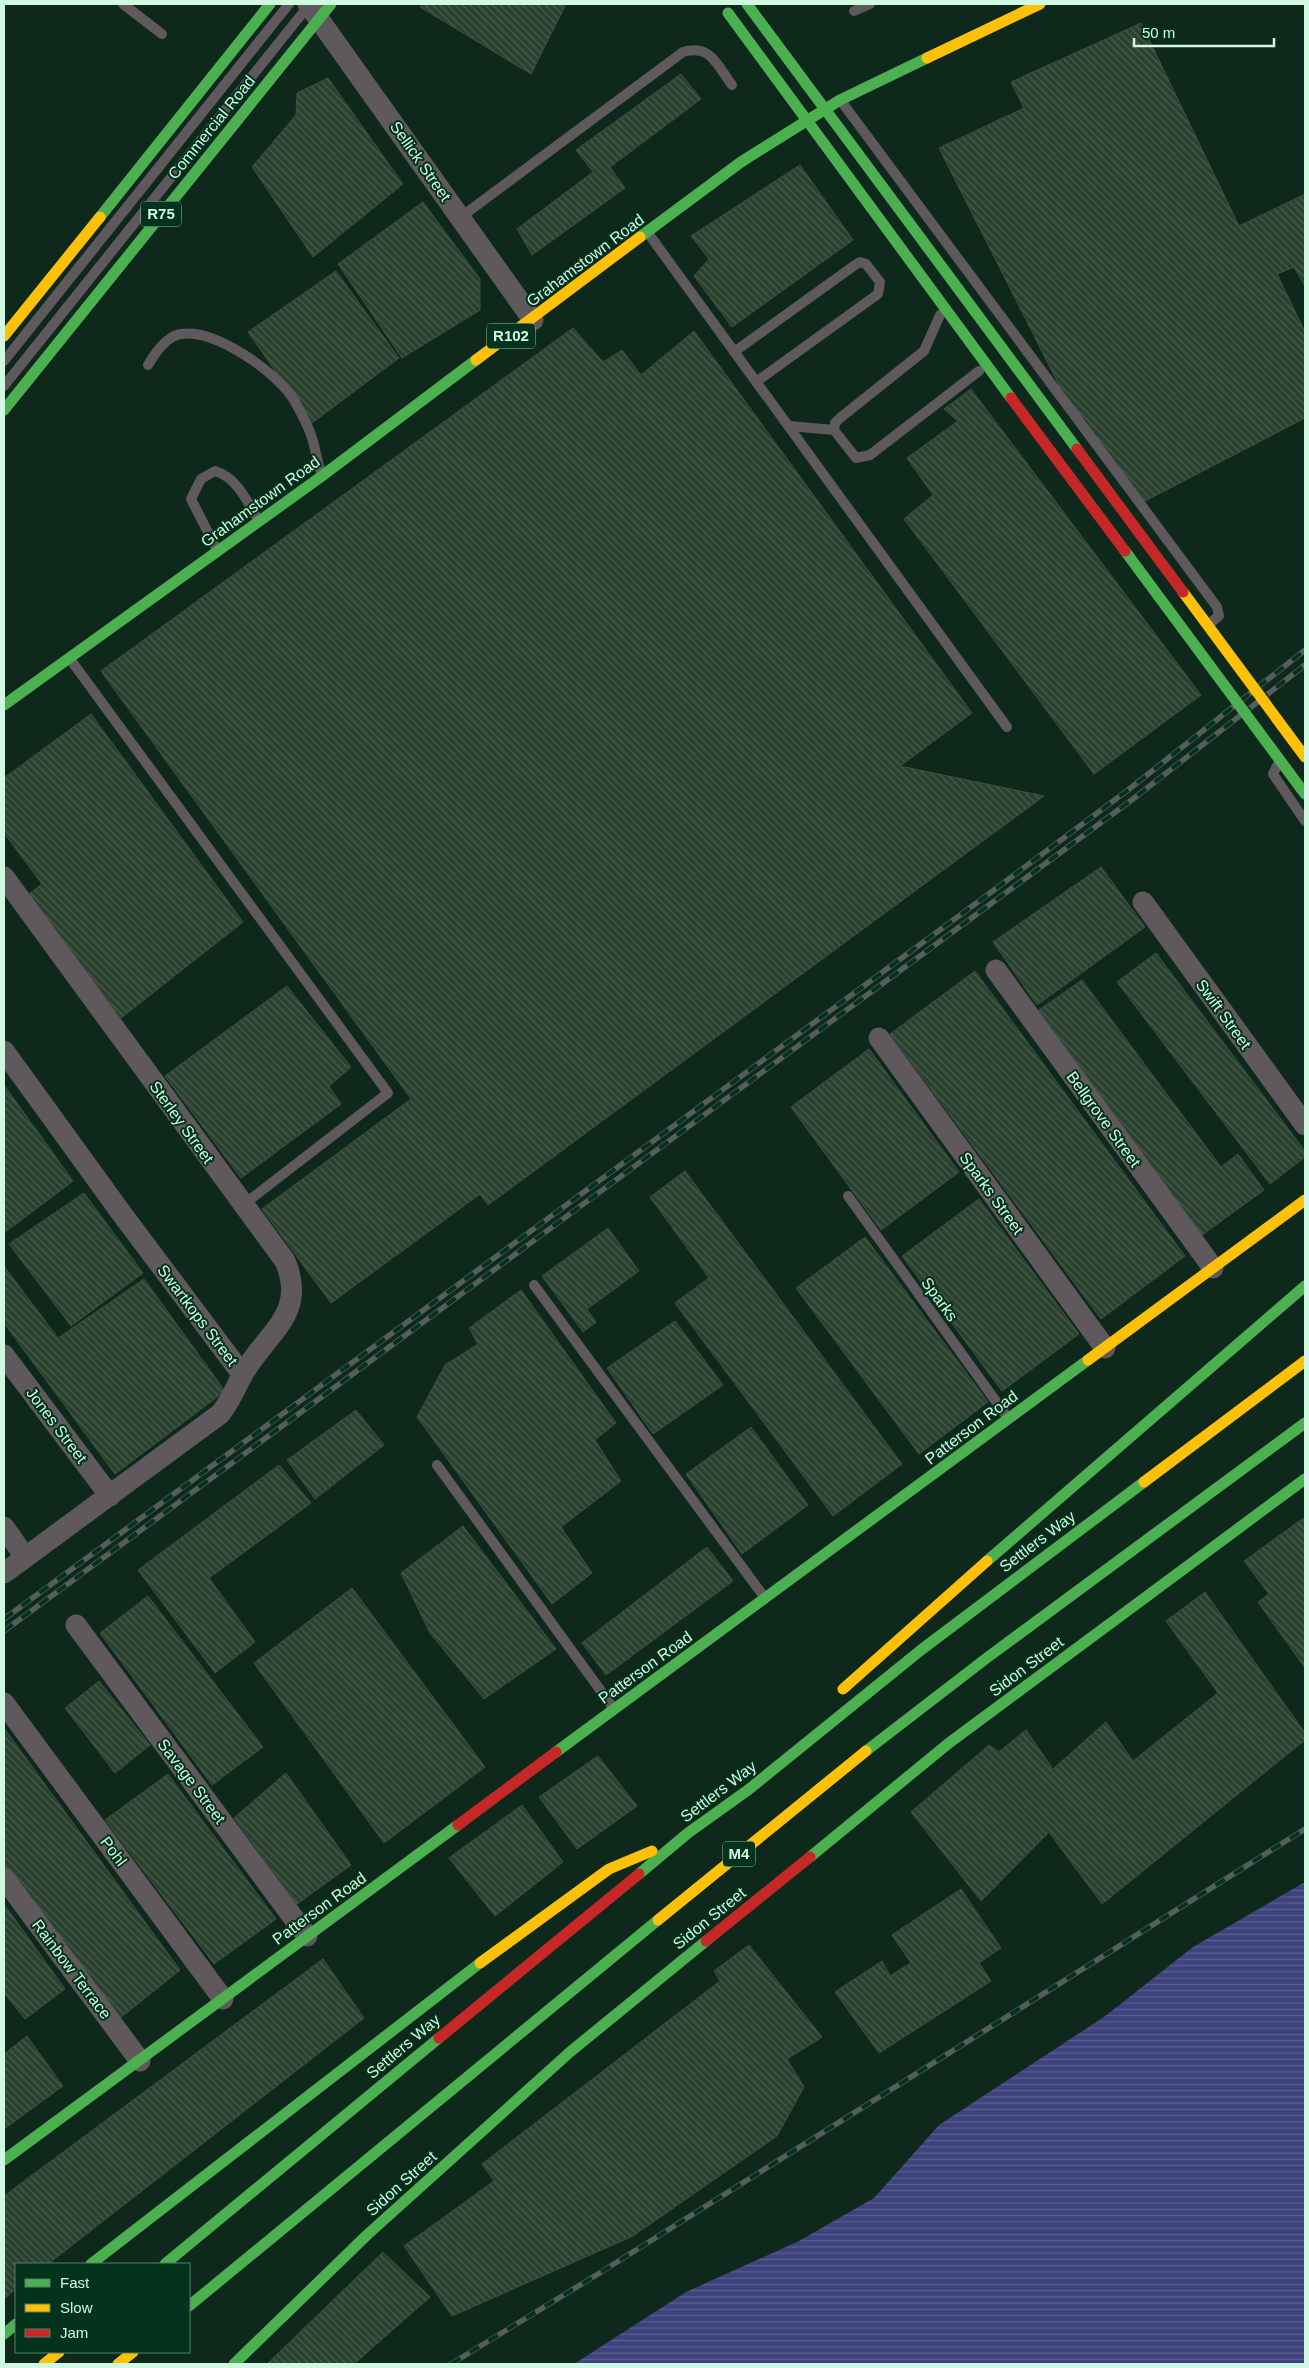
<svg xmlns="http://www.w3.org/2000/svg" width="1309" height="2368" font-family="Arial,sans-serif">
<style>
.water{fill:url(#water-rules)}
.building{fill:url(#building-back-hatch);stroke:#3b513f}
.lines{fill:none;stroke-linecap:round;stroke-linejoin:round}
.lane{stroke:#5f595d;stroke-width:10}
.street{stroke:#5f595d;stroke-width:21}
.fast{stroke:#4caf50;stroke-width:11}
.slow{stroke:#ffc107;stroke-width:11}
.jam{stroke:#c62828;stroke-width:11}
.rail-casing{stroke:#545e5a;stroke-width:5.5}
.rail{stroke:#03321d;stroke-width:4;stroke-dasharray:11;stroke-linecap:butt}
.fast-bridge{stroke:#4caf50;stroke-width:11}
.slow-bridge{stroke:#ffc107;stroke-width:11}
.jam-bridge{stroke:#c62828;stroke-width:11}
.labels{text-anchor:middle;stroke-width:4;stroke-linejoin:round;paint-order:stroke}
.shield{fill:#03321d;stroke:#93bda6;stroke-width:1}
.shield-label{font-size:15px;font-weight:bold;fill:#d1f8e0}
.street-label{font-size:16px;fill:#d1f8e0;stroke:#03321d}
</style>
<defs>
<pattern id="water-rules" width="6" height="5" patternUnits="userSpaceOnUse" patternTransform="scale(1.25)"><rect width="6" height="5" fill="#3e437e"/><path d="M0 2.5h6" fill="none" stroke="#595f90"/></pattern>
<pattern id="building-back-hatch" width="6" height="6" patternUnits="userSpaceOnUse" patternTransform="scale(1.25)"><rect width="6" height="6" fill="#2b412f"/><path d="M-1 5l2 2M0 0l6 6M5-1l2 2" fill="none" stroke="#495d4d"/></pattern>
</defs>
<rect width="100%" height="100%" fill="#0e281c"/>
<path class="water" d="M1305 1882V2364H574L686 2292 799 2241 874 2198 939 2125 1104 2017 1193 1947Z"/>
<path class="building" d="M422 4H566L531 74 420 7Z
M1141 23 1239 226 1305 194V286L1294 267 1277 274 1305 332V418L1145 501 1063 393 939 148 1024 108 1011 82Z
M681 74 701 99 610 167 625 188 532 255 517 229 593 172 576 150Z
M328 78 403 184 313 257 252 167 296 115 297 93Z
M800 165 853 240 732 327 694 276 709 259 691 236Z
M423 202 480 279V310L402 358 338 264Z
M336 271 399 358 312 423 248 332Z
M573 328 603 362 622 350 641 375 694 331 972 713 900 766 1044 796 488 1205 480 1194 331 1303 262 1209 411 1099 101 671Z
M971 389 1201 695 1094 774 904 519 933 495 907 458 958 421 944 409Z
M91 714 243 922 121 1018 29 894 42 884 4 833V778Z
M1101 867 1145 927 1037 1005 993 942Z
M1156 953 1305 1151V1157L1270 1184 1117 982Z
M975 971 1185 1256 1101 1319 890 1034Z
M1082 980 1221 1167 1238 1154 1264 1190 1202 1235 1039 1010Z
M287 986 351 1067 329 1086 341 1104 241 1178 165 1076Z
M869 1049 959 1172 881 1230 791 1107Z
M4 1085 73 1181 4 1233Z
M685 1171 902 1464 833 1516 675 1303 709 1278 650 1197Z
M84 1193 143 1273 71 1326 9 1244Z
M979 1199 1079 1334 1002 1391 902 1256Z
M608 1228 639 1271 587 1309 596 1322 583 1332 542 1276Z
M865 1237 988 1402 919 1454 796 1288Z
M4 1266 58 1338 144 1279 225 1391 115 1474 4 1323Z
M521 1290 616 1423 595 1440 621 1481 561 1527 592 1573 552 1604 417 1417 445 1365 478 1344 469 1328Z
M675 1321 723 1385 653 1434 607 1368Z
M356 1410 384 1445 315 1499 287 1460Z
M751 1427 808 1505 742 1554 686 1474Z
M279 1465 311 1503 209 1578 255 1642 215 1673 138 1570Z
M1305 1517V1668L1258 1602 1269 1594 1244 1561Z
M463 1526 556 1649 484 1699 430 1633 401 1573Z
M707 1547 733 1581 606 1675 582 1643Z
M352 1588 485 1767 384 1843 254 1663Z
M1205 1592 1305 1733V1740L1102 1904 1049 1832 981 1901 911 1812 989 1745 999 1752 1026 1730 1053 1769 1106 1722 1133 1761 1218 1693 1166 1621Z
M148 1596 263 1747 212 1785 100 1633Z
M99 1681 150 1745 115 1773 65 1708Z
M4 1728 180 1970 119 2019 4 1864Z
M598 1756 637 1806 577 1849 539 1797Z
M286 1773 351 1865 297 1904 234 1818Z
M168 1774 276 1919 214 1964 105 1820Z
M522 1805 563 1862 495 1916 449 1858Z
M961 1889 1001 1948 979 1963 991 1981 879 2053 835 1992 882 1961 890 1976 911 1963 892 1935Z
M4 1904 65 1989 25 2019 4 1993Z
M749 1945 822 2037 787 2059 804 2087 777 2136 633 2236 452 2316 404 2246 494 2181 482 2164 720 1981 714 1971Z
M323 1959 364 2018 48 2264H16V2289L4 2299V2196Z
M27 2036 63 2086 4 2129V2054Z
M383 2252 430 2297 354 2364H267Z"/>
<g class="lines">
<path class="lane" d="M123 4 162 34
M854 11 870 4
M841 101 1217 607 1219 616 1209 624
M461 217 683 52C711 44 717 65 732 85
M648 233 1007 727
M940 315 924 351 840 418 835 423 834 430 856 458 870 455 979 371
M734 352 855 265 860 262 866 264 880 282 878 294 756 382
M4 361 289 4
M148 365C155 353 167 336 181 334 214 328 277 372 294 400 300 411 308 425 312 438 316 450 317 463 322 475
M4 386 309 5
M789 426 834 430
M217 550 191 499 201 479 215 471C238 478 247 502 259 521
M70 659 388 1093 243 1205
M1278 764 1273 774 1305 821
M848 1196 1008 1418
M534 1285 765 1598
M437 1465 614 1709"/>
<path class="street" d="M308 4 533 320
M4 877 285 1261C308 1314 266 1333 243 1374 235 1388 231 1401 220 1414L4 1573
M1143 902 1305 1125
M996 970 1213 1268
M879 1038 1105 1348
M4 1051 122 1214 242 1374
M4 1355 110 1496
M4 1527 25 1557
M76 1625 307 1936
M4 1703 223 1999
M4 1878 140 2061"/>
<path class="fast" d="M100 217 270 4
M640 237 741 162 840 100 927 58
M4 410 331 4
M4 705 322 476 476 360
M987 1561 1305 1286
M866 1751 988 1657 1305 1423
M556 1752 1088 1360
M810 1857 949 1743 1305 1479
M639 1874 688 1833 748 1790 921 1650 1144 1482
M4 2160 458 1825
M91 2264 480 1963
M165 2264 439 2038
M189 2306 658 1920
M4 2334 16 2324
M234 2364 367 2235 570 2052 706 1941"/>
<path class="slow" d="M927 58 1040 4
M4 336 100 217
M476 360 640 237
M1088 1360 1305 1200
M1144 1482 1305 1361
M843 1689 987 1561
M658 1920 866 1751
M480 1963 609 1869 652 1851
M44 2364 59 2352
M118 2364 133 2352"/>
<path class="jam" d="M458 1825 556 1752
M706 1941 810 1857
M439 2038 639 1874"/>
<defs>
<path id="rail" d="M4 1619 990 893 1128 790 1305 650
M4 1631 1133 799 1305 665
M451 2364 598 2274 1305 1829"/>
</defs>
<use href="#rail" class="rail-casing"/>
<use href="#rail" class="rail"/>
<path class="fast-bridge" d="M747 4 1077 449
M728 13 1011 398
M1125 551 1305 794"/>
<path class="slow-bridge" d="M1183 592 1305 757"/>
<path class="jam-bridge" d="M1011 398 1125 551
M1077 449 1183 592"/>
</g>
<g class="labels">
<g class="shield">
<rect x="141" y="201.5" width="40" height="25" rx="4"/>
<rect x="487" y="323.5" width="48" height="25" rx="4"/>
<rect x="723" y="1841.5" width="32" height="25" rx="4"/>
</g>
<g class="shield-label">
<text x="161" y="219">R75</text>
<text x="511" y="341">R102</text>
<text x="739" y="1859">M4</text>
</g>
<g class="street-label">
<text transform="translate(211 127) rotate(-51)" y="6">Commercial Road</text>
<text transform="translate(421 161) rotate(55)" y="6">Sellick Street</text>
<text transform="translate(585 260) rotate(-37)" y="6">Grahamstown Road</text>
<text transform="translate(260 501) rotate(-36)" y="6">Grahamstown Road</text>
<text transform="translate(1224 1014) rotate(54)" y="6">Swift Street</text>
<text transform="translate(1104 1119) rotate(54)" y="6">Bellgrove Street</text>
<text transform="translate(182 1122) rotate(54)" y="6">Sterley Street</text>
<text transform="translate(992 1193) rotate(54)" y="6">Sparks Street</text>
<text transform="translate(940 1299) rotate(54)" y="6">Sparks</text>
<text transform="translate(198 1315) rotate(53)" y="6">Swartkops Street</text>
<text transform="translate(57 1425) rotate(53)" y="6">Jones Street</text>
<text transform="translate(971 1427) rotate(-37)" y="6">Patterson Road</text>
<text transform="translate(1037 1541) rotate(-37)" y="6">Settlers Way</text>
<text transform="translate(1026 1666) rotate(-37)" y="6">Sidon Street</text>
<text transform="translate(645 1667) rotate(-36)" y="6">Patterson Road</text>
<text transform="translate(192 1781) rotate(53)" y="6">Savage Street</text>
<text transform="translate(718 1791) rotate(-37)" y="6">Settlers Way</text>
<text transform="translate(114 1851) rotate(53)" y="6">Pohl</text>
<text transform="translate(319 1908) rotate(-36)" y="6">Patterson Road</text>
<text transform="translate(709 1918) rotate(-39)" y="6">Sidon Street</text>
<text transform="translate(72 1969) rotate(53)" y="6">Rainbow Terrace</text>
<text transform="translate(403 2046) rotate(-40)" y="6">Settlers Way</text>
<text transform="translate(401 2183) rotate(-42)" y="6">Sidon Street</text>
</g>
</g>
<rect width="1309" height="2368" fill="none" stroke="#d1f8e0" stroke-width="10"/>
<rect x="15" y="2263" width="175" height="90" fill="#03321d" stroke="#55816b"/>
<rect x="25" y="2279" width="25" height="8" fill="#4caf50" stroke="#55816b"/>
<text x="60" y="2288" font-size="15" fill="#d1f8e0">Fast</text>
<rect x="25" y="2304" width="25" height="8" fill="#ffc107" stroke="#55816b"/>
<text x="60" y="2313" font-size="15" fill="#d1f8e0">Slow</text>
<rect x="25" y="2329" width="25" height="8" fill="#c62828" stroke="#55816b"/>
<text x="60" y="2338" font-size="15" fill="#d1f8e0">Jam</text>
<path d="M1134 38v8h140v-8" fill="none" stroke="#d1f8e0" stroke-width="2.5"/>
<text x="1142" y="38" font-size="15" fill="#d1f8e0" stroke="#03321d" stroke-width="4" paint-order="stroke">50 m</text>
</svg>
